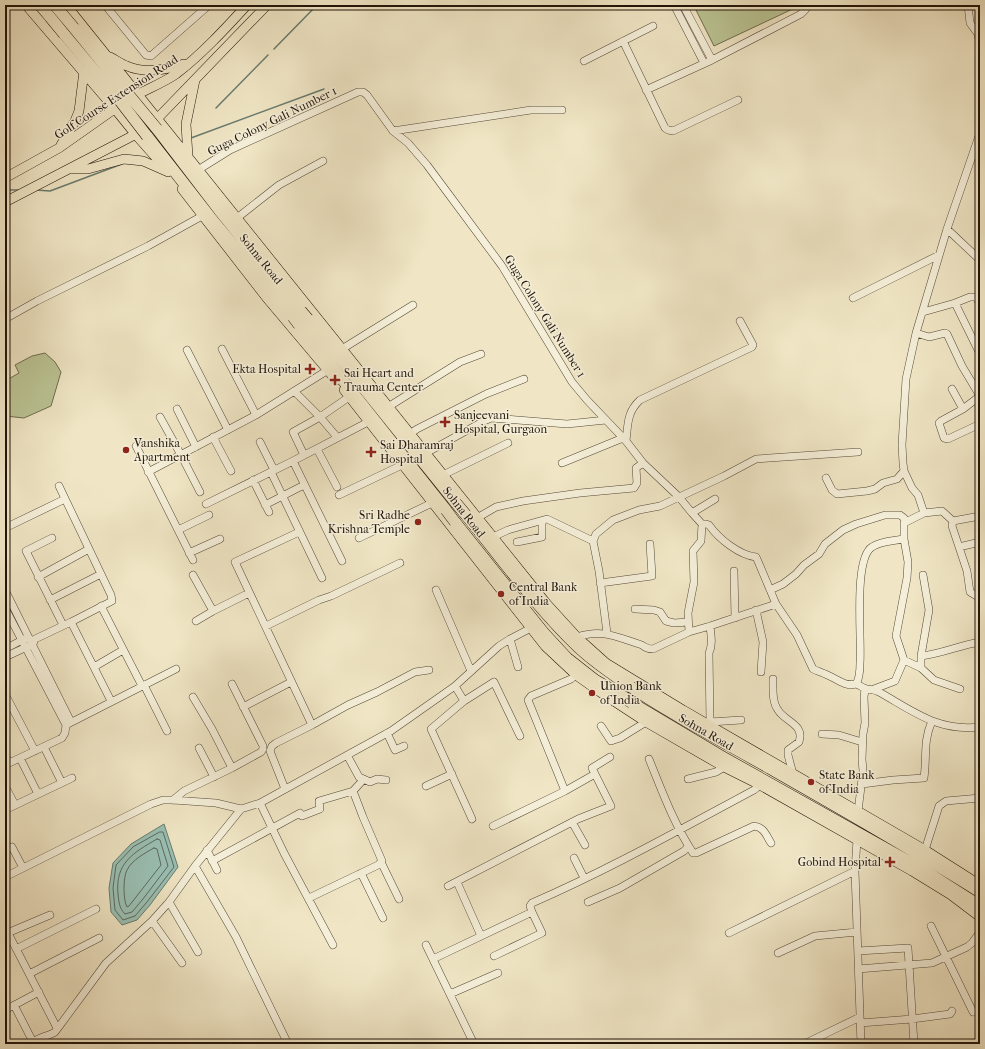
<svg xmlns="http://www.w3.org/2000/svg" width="985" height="1049" font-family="'IM FELL French Canon',serif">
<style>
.green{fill:#bbc494;stroke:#6e6c4e}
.water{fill:#9ac0b4;stroke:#697b6f}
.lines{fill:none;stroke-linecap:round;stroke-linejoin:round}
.shore{stroke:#5d6a5e;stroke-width:1}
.stream{stroke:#697b6f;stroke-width:1.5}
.minor-casing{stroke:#544837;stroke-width:8}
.major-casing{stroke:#201308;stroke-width:10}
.highway-casing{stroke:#201308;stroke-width:12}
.minor{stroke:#f5efd9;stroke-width:7}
.major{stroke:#f0e6c5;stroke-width:9}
.highway{stroke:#f0e6c5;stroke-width:11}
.highway-bridge-casing{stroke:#201308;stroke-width:12;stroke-linecap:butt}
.highway-bridge{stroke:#f0e6c5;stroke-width:11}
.poi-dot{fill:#8f2418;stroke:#f5efd9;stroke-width:1.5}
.labels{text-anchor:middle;stroke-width:3;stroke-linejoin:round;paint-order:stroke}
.street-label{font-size:12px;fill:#201308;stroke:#f5efd9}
.poi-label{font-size:12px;fill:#201308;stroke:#f5efd9;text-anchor:start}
</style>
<rect width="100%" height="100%" fill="#f0e6c5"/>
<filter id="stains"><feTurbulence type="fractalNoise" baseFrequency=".005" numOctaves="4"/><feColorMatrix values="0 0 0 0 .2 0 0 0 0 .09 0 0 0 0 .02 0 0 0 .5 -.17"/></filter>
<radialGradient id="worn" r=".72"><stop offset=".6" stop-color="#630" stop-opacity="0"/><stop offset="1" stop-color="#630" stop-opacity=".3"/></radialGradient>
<path class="green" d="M702 5H798L799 6 714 46 695 8Z
M45 353 55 362 61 372 51 406 24 418 5 416V381L19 373 15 365 32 356Z"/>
<path class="water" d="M164 824 178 867 150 905 137 920 122 925 111 912 109 888 113 863 131 844Z"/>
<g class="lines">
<path class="shore" d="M160 832H163L174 867 147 902 135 916 123 920 115 910 113 888 116 865 133 847Z
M157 839 160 840 168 866 143 899 132 912 125 914C119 908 119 902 118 894 115 863 133 853 157 839Z
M154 848 157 849 161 865 129 906 127 907C123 900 123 877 127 870 132 860 145 853 154 848Z"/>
<path class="stream" d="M274 49 317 5
M216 108 268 55
M191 138 324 89
M5 190H20
M36 190 50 191 122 164"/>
<defs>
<path id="minor" d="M105 5 146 55 151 56 209 5
M674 5 704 63
M683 5 712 60
M968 5 970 23 978 34 980 45
M623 41 665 128 668 130 673 131 738 100
M584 61 653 26
M646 90 712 60 801 14 806 9 805 5
M393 131 531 110H562
M980 133 947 229 916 333 906 379 902 445 903 463 904 471 912 488 918 495 924 513 942 511 953 521 980 516
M198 170 230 150 358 92H363L367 95 393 131 408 143 427 165 502 266 572 382 587 400 626 441 643 463 679 497 692 513 702 524H706L709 525C719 539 739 555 756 557L757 559 776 604 797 635 813 669C817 671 821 672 825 674 836 678 844 687 856 684 859 685 862 687 864 688 870 690 874 689 879 692 913 711 938 732 980 727
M237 218 279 185 323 161
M947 229 980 260
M853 298 939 255
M955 303 970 297H976L980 304
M923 312 955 303 980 354
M5 319 37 301 148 246 202 216
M916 333 929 337 945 333 947 334 962 366 980 396
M222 349 256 415
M342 349 413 305
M187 350 228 430
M952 389 963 409
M294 391 320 417 337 437
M980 396 963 409 941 421 939 423 944 438 948 439 980 424
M388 407 460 362 481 354
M177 409 196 447
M160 417 181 455 200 492
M410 434 417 429 486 394 524 379
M213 437 231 471
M626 441C628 424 627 412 640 400L752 347 753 345 740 321
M260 442 274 470
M136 446 193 560
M317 449 337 487
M426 453 484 421 491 418 567 424 606 420
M304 455 293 432 320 417 349 397
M293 461 342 561
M562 463 623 438
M148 472 256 415 328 370
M271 472 322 578
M443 475 508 443
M826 478 832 490 837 494 867 491 875 489 883 483 897 479 904 471
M253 480 269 512
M339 495 402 465
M206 504 293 461 368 422
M265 505 304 485
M692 513 715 499
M477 518 496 507 523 501 580 493 634 488 637 483 636 468 643 463
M953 521 952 526 967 571 970 592 980 598
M5 528 65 499
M178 530 209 515
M299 532 235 562 312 725
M493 537 508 530 547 519 593 541
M52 538 26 551 63 625
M359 538 432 503
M517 542 542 537V521
M959 547 980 542
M189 553 220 539
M734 571 735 618
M193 575 213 611 249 593
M38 577 89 549
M600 583 652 576 650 544
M5 590 71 722
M436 590 471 671
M770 590 783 584 796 574 804 565 819 554 825 544 843 530 856 524 885 515H900L904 518 905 522
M50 600 101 574
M101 606 142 686
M5 608 66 725
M635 609 654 610 660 612 666 621 674 623 688 622
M756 610 763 642 761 672
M196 621 213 611
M71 622 111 701
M266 626 319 600 331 596 400 563
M689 632 688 613 694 582 693 551 701 541 702 524
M607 633 599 571 593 541 596 534 613 520 639 510 660 506 724 476 756 459 858 452
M577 637C602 629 614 636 639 644 646 646 644 649 653 649L689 632 710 626 776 604
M510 639 518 667
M5 649 24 639
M921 656C941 654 960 645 980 642
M5 657 33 644 35 639 71 622 112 601 111 595 59 486
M904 660 921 668 934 680 960 689
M94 667 123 650
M921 668V656L929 610 923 575
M773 679C773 689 772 702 778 710 785 722 805 724 799 742L788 750V755L793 774
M856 684C860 678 860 670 860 663 862 640 853 559 872 547 881 541 894 541 904 539
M144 685 167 731
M455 686 464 701
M874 689 895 681 904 660 896 636 907 578 908 562 904 539V523L924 513
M5 694 35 751
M193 697 212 729 232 768
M243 707 291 682
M710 722 741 720
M709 725 710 722 709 653C713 645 711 635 710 626
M601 726 611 741 620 738 646 722
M387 733 395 750 404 746
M822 734 839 735 862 742
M44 747 62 783
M199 748 214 777
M5 755 9 763
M347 755 359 777 370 782 377 779 386 780
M20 758 38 794
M649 759C662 791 674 824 693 853H696L754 826C764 827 766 835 771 843
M5 765 62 738 65 733 66 725 176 669
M688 779 716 772 724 767
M862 784 893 780 924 778C927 756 923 741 932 721
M5 786 15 805
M426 786 452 774
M285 789 270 751 272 746 276 743 312 725 348 705 377 692 415 672 429 670
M353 791 363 780
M565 791 528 700 531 696 571 679 576 675
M173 800 184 791 232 768 261 752 263 749V746L232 684
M260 803 284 853 333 945
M5 810 72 778
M858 811 863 771 862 759 863 734 865 723 864 697 865 689
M472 819 431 729 464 701 494 682 520 736
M572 822 585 845
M493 826 565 791 595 774
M857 840 855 871 861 1044
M12 847 23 868
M207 850 217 870
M925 850 939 806 946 801 980 798
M574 858 584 878
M212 861 300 813 302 816 320 809 319 801 353 791 363 817 382 861 378 865 309 898
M381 862 399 899
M195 866 236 937 288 1044
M361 873 383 918
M5 877 151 804 163 800H173L216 803 241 809 260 803 391 731 455 686 499 646 510 639 531 628
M457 882 481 936
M448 886 578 819 611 806 592 768 610 757
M169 902 198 952
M588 902 620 888 684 851 688 847
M152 921 182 963
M931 926 973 1012
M8 933 57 1028
M729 933 855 871
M5 934 50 915
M426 945 474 1044
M16 949 96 909
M858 951 908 948 914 1044
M778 953 815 936 857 932
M494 956 542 933 532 912
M433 959 532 912 530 906 532 903C608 870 681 829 754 790L760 785
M858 969 932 963 967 947 972 943 980 932
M29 974 99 938
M450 994 498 973
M14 1005 33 1042
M5 1010 39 992
M860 1023 912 1019 950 1014 952 1011
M31 1044C37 1037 47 1037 55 1032L106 963 152 921 169 902 195 866 241 809
M804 1044 860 1017"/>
<path id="major" d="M26 5 115 109 136 135 167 170
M66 5 546 603 577 637 606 663 683 710 925 850 980 885
M110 57C116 60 121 64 127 66 145 74 166 70 184 64
M133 97C147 89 163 83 176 74 202 54 225 29 247 5
M154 122 267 5
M61 145 75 121 79 111 84 71
M188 157 186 124 195 80
M73 169H88L124 159 143 161 168 172
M5 178 59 148 120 105
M182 189 266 297 336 380
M5 202 140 132
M344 390 545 646 576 675 600 692 646 722 724 767 760 785 912 871 951 895 980 917"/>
<path id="highway" d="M40 5 50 17
M74 28 128 94
M64 34 120 101
M157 129 219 210 301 311
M147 136 210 217 293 317
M308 319 456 503
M299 325 446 510
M466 515C502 559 536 607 578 647 594 662 613 675 631 687
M455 522 543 632 567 658 595 680 624 697
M640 693C682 720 727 744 771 769 841 809 912 849 980 892
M632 703 721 756 917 866 980 906"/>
</defs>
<use href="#minor" class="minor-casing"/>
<use href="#major" class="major-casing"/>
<use href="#highway" class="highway-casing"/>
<use href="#minor" class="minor"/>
<use href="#major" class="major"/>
<use href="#highway" class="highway"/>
<defs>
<path id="highway-bridge" d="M58 9 74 28
M50 17 64 34
M128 94 157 129
M120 101 147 136
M301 311 308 319
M293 317 299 325
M456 503 466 515
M446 510 455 522
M631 687 640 693
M624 697 632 703"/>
</defs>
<use href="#highway-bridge" class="highway-bridge-casing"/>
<use href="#highway-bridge" class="highway-bridge"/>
</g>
<g class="poi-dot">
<path d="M308 363h4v4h4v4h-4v4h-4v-4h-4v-4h4z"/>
<path d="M333 374h4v4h4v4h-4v4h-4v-4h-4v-4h4z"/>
<path d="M443 416h4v4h4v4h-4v4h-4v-4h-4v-4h4z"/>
<circle cx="126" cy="450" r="4"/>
<path d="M369 446h4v4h4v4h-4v4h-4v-4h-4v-4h4z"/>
<circle cx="418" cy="522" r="4"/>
<circle cx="501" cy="594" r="4"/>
<circle cx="592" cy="693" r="4"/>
<circle cx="811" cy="782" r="4"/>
<path d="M888 856h4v4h4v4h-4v4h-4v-4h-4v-4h4z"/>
</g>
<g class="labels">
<g class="street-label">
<text transform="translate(116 97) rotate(-33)" y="4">Golf Course Extension Road</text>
<text transform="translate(272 121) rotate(-26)" y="4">Guga Colony Gali Number 1</text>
<text transform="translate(261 259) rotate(51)" y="4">Sohna Road</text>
<text transform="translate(545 316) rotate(58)" y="4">Guga Colony Gali Number 1</text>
<text transform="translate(464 512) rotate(52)" y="4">Sohna Road</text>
<text transform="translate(706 732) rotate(30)" y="4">Sohna Road</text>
</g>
<g class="poi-label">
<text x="301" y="373" text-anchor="end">Ekta Hospital</text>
<text x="344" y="377">Sai Heart and<tspan x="344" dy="14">Trauma Center</tspan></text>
<text x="454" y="419">Sanjeevani<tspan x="454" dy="14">Hospital, Gurgaon</tspan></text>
<text x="134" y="447">Vanshika<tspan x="134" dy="14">Apartment</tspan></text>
<text x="380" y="449">Sai Dharamraj<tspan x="380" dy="14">Hospital</tspan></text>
<text x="410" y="519" text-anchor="end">Sri Radhe<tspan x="410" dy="14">Krishna Temple</tspan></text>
<text x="509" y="591">Central Bank<tspan x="509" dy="14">of India</tspan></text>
<text x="600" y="690">Union Bank<tspan x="600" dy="14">of India</tspan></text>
<text x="819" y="779">State Bank<tspan x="819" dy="14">of India</tspan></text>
<text x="881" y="866" text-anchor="end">Gobind Hospital</text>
</g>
</g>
<rect width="985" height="1049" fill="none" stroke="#f0e6c5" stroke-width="20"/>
<rect x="6" y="6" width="973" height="1037" fill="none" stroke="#201308" stroke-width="2"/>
<rect x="10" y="10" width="965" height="1029" fill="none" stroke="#201308"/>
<rect width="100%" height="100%" filter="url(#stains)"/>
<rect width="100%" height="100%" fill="url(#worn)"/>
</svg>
